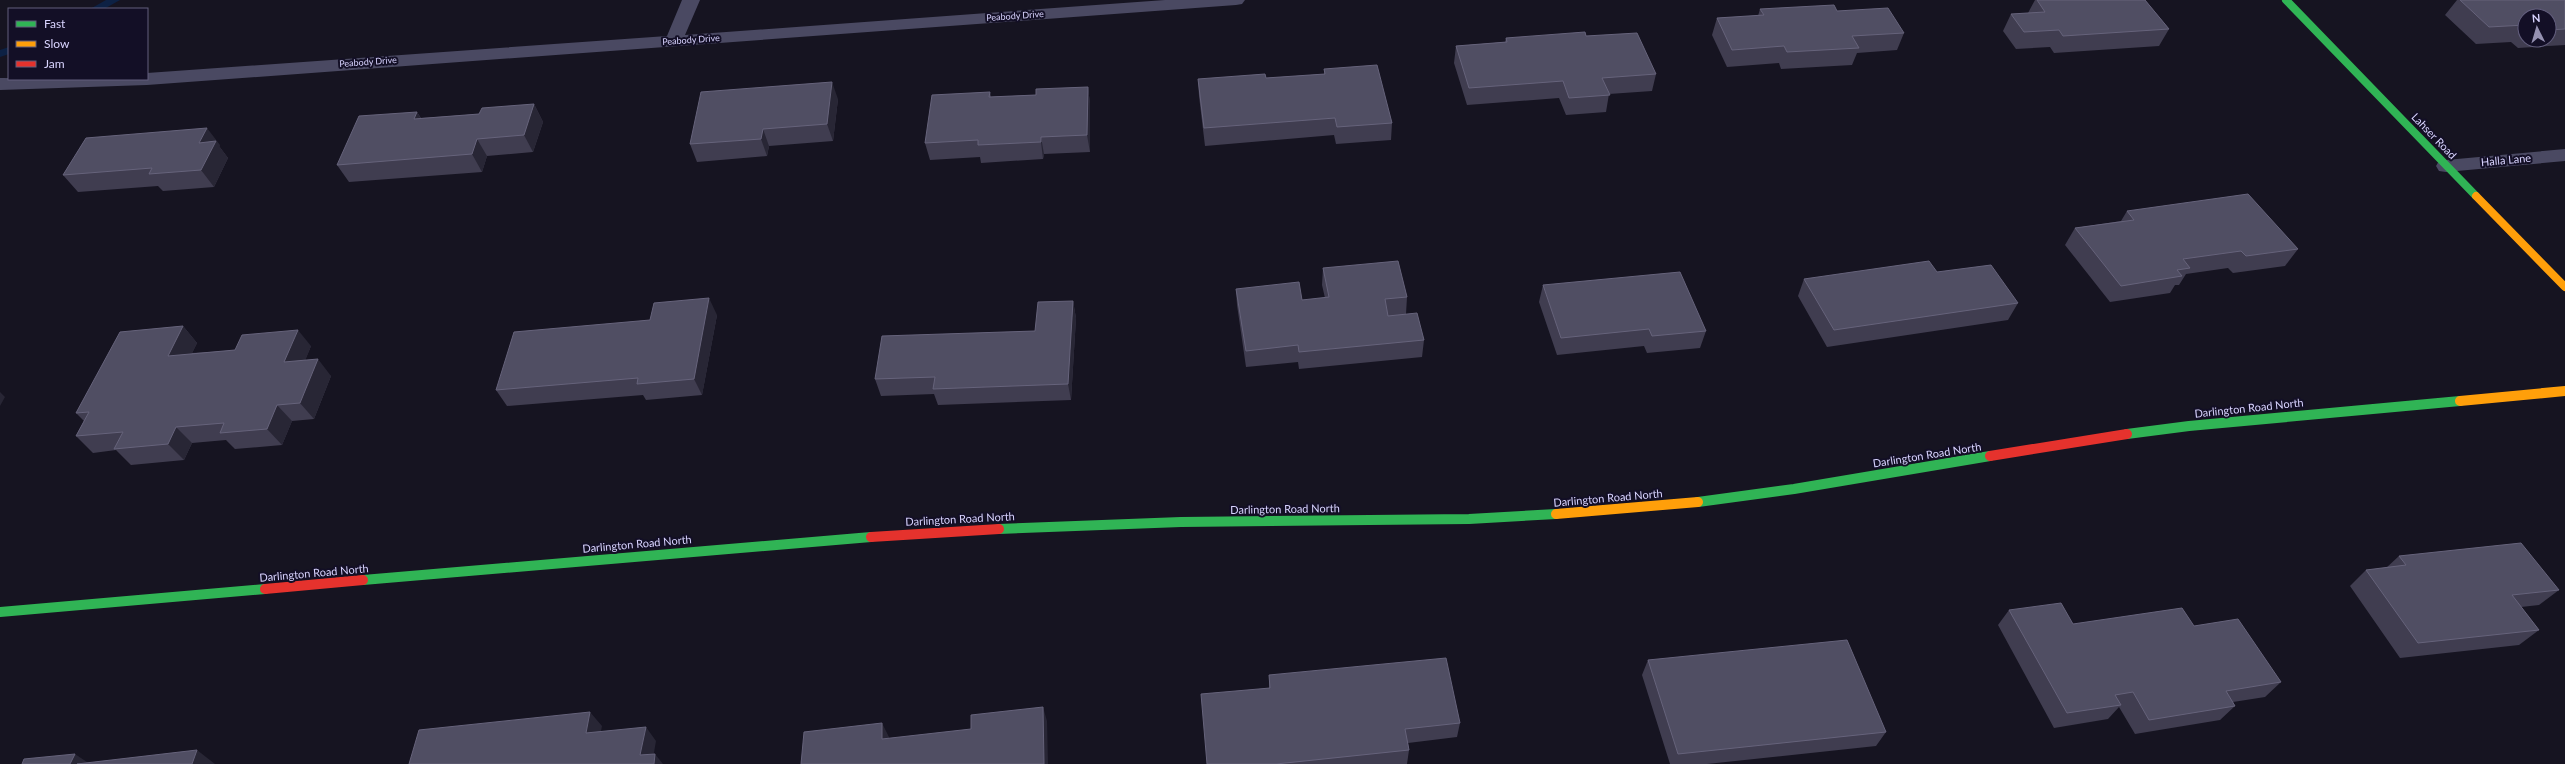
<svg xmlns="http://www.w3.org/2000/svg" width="2565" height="764" font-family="Lato,sans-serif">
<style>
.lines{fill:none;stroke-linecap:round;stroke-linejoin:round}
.stream{fill:#0d2144;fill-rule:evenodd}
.street{fill:#4a4962;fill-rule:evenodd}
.fast-far1{stroke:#30b455;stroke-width:8}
.fast{stroke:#30b455;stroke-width:10}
.slow-far1{stroke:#ff9f0a;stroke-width:8}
.slow{stroke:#ff9f0a;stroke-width:10}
.jam{stroke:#e5322d;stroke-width:10}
.wall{fill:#403d50;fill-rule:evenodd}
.shaded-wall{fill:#282635}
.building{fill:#504e63;stroke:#66637b}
.labels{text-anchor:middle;stroke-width:4;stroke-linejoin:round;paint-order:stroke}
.far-street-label{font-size:9px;fill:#d9d4ff;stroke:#130f26}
.street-label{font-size:11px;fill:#d9d4ff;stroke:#130f26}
</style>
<rect width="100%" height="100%" fill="#161421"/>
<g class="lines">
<path class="stream" d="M106 0H120L104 9H90Z
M9 47V54L0 57V50Z"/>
<path class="street" d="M682 0H700L685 35 1165 0H1245L1242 4 1236 5 147 85 0 90V78L147 79V73L667 36Z
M2565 149V161L2446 172 2439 171 2436 166 2439 161 2446 160Z"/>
<path class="fast-far1" d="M2286 0 2476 196"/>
<path class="fast" d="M2127 434 2189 426 2460 401
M1698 502 1794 489 1990 456
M999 529 1181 522 1469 519 1556 514
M363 580 871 537
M0 612 265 589"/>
<path class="slow-far1" d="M2476 196 2565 287"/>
<path class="slow" d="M2460 401 2565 391
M1556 514 1698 502"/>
<path class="jam" d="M1990 456 2127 434
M871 537 999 529
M265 589 363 580"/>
</g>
<path class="wall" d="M2035 0H2145L2169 29 2159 46 2054 53 2050 47 2016 49 2003 31 2011 14 2028 13Z
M2457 0H2565V45L2518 48 2511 42 2476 44 2445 15ZM2525 16H2549V40H2525Z
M1760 9 1837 11 1904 33 1897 50 1857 53 1852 65 1781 69 1779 63 1727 67 1712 35 1717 18 1758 16Z
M1586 36 1656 74 1652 91 1609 94 1606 112 1566 115 1559 98 1467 105 1454 63 1456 46 1505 42 1506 38Z
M1324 69 1392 123 1391 140 1336 144 1334 135 1205 146 1199 96 1198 79 1266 78 1324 74Z
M1088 87 1090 104V152L1044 154 1043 159 981 163 980 157 930 160 925 143 990 92 991 97 1036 95Z
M838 99 833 141 769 146 767 156 697 162 690 144Z
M534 104 543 122 533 152 487 156 482 172 349 182 337 165 417 112 421 118 479 114Z
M220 145 219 146 228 158 214 187 163 191 158 186 78 192 63 175Z
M2127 211 2298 249 2285 266 2233 273 2228 268 2186 274 2179 285H2175L2170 293 2110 302 2065 245 2075 228 2121 221Z
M1323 268 1407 297 1406 314 1424 340 1422 357 1299 369 1298 362 1246 367 1237 305 1236 289 1302 300 1325 298 1322 285Z
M1937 272 2018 303 2008 320 1827 347 1798 296 1804 279Z
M1543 285 1706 331 1700 348 1647 353 1644 346 1557 355 1539 302Z
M1073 301 1076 318 1071 400 938 405 934 394 881 396 875 379 1035 331Z
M717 315 702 395 646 400 643 395 507 406 496 390Z
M183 326 197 343 192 353 311 346 305 360 331 376 314 419 292 421 282 445 235 449 226 440 192 443 184 460 131 465 116 450 93 453 76 436 84 421 76 413Z
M2399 556 2559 590 2539 605 2521 607 2539 630 2519 645 2400 658 2350 586 2366 570 2386 568Z
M2009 610 2073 624 2281 682 2265 697 2233 702 2235 706 2220 720 2135 734 2119 707 2108 719 2054 728 1998 625Z
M1648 660 1886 732 1876 746 1707 764H1670L1642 675Z
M1269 675 1460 723 1457 737 1408 743 1409 750 1407 764H1207L1269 688Z"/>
<path class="shaded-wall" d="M832 82 838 99 833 141 827 124Z
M1088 87 1090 104V152L1087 135Z
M534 104 543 122 533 152 524 135Z
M417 112 427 129 414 119Z
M207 128 220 145 219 146 228 158 214 187 201 170 199 143Z
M763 129 769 146 767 156 761 139Z
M1041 137 1044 154 1043 159 1041 142Z
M477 139 487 156 482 172 472 154Z
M709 298 717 315 702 395 694 379Z
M1073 301 1076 318 1071 400 1068 384Z
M183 326 197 343 183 372 168 356Z
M298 330 311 346 298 379 284 362Z
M318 359 331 376 314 419 300 403Z
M0 392 5 397 0 406Z
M277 405 292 421 282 445 267 429Z
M176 427 192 443 184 460 168 444Z
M1043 707 1047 721 1048 764H1044Z
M590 712 602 726 598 747 586 733Z
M882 723 889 737 888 753 882 739Z
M646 727 656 741 652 764 640 755Z
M197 750 215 764H192Z
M75 754 90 764H70Z
M655 754 663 764H654Z"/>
<path class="building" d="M2037 0H2145L2169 29 2063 36 2059 30 2024 32 2011 14 2045 12Z
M2460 0H2565V29L2549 30V16H2525V25L2489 27Z
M1834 5 1837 11 1888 8 1904 33 1852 36 1859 48 1787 52 1784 46 1732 50 1717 18 1764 15 1760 9Z
M1585 32 1586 36 1637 33 1656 74 1602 78 1610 95 1569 98 1563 81 1469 88 1456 46 1507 42 1506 38Z
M1377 65 1392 123 1337 127 1335 118 1204 128 1198 79 1265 74 1266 78 1325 74 1324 69Z
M832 82 827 124 763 129 761 139 690 144 701 92Z
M1088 87 1087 135 1041 137V142L978 145V140L925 143 932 95 990 92 989 97 1036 95V89Z
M534 104 524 135 477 139 472 154 337 165 359 116 417 112 414 119 479 114 482 108Z
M207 128 199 143 216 141 201 170 149 174 152 168 63 175 86 138Z
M2248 194 2298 249 2246 256 2241 251 2183 259 2190 268 2177 270 2182 276 2121 286 2075 228 2134 220 2127 211Z
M1398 261 1407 297 1385 299 1388 316 1417 313 1424 340 1299 352 1298 345 1246 351 1236 289 1299 282 1302 300 1329 297 1323 268Z
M1929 261 1937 272 1991 265 2018 303 1834 330 1804 279Z
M1680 272 1706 331 1652 336 1649 329 1561 338 1543 285Z
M709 298 694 379 637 384 638 378 496 390 514 332 650 320 654 303Z
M1073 301 1068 384 933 389 935 377 875 379 882 336 1035 331 1038 302Z
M183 326 168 356 235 350 242 335 298 330 284 362 318 359 300 403 277 405 267 429 220 433 224 423 176 427 168 444 114 449 123 432 76 436 89 412 76 413 120 332Z
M2521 543 2559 590 2512 595 2539 630 2418 643 2366 570 2406 565 2399 556Z
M2061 603 2073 624 2182 608 2194 626 2238 619 2281 682 2226 691 2235 706 2149 720 2133 692 2115 695 2121 705 2067 713 2009 610Z
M1847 640 1886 732 1678 754 1648 660Z
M1446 658 1460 723 1405 729 1409 750 1276 764H1207L1201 694 1270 688 1269 675Z
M1043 707 1044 764H801L804 732 882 723V739L971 729V715Z
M590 712 586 733 646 727 640 755 655 754 654 764H409L419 730Z
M197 750 192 764H77Z
M75 754 70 764H22L24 759Z"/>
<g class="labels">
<g class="far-street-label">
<text transform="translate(1015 16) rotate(-4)" y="3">Peabody Drive</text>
<text transform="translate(691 40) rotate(-4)" y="3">Peabody Drive</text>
<text transform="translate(368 62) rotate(-4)" y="3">Peabody Drive</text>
</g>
<g class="street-label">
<text transform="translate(2434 136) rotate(46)" y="4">Lahser Road</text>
<text transform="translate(2506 160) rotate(-5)" y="4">Halla Lane</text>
<text transform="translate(2249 408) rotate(-6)" y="4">Darlington Road North</text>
<text transform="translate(1927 455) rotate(-9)" y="4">Darlington Road North</text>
<text transform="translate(1608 498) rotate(-5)" y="4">Darlington Road North</text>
<text transform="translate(1285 509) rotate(-1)" y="4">Darlington Road North</text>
<text transform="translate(960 519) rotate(-3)" y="4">Darlington Road North</text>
<text transform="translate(637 544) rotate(-5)" y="4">Darlington Road North</text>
<text transform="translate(314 573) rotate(-5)" y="4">Darlington Road North</text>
</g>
</g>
<rect x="8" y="8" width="140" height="72" fill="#130f26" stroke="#625e7d"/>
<rect x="16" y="21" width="20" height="6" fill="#30b455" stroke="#625e7d"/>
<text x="44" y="28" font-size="12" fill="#d9d4ff">Fast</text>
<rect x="16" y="41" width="20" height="6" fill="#ff9f0a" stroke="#625e7d"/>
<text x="44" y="48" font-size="12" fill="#d9d4ff">Slow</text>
<rect x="16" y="61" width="20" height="6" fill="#e5322d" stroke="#625e7d"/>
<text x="44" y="68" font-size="12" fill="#d9d4ff">Jam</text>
<g transform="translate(2537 28) rotate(355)"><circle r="19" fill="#130f26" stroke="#625e7d"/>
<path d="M0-3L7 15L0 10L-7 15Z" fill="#9591b1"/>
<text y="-6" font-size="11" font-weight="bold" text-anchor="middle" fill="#d9d4ff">N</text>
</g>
</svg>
